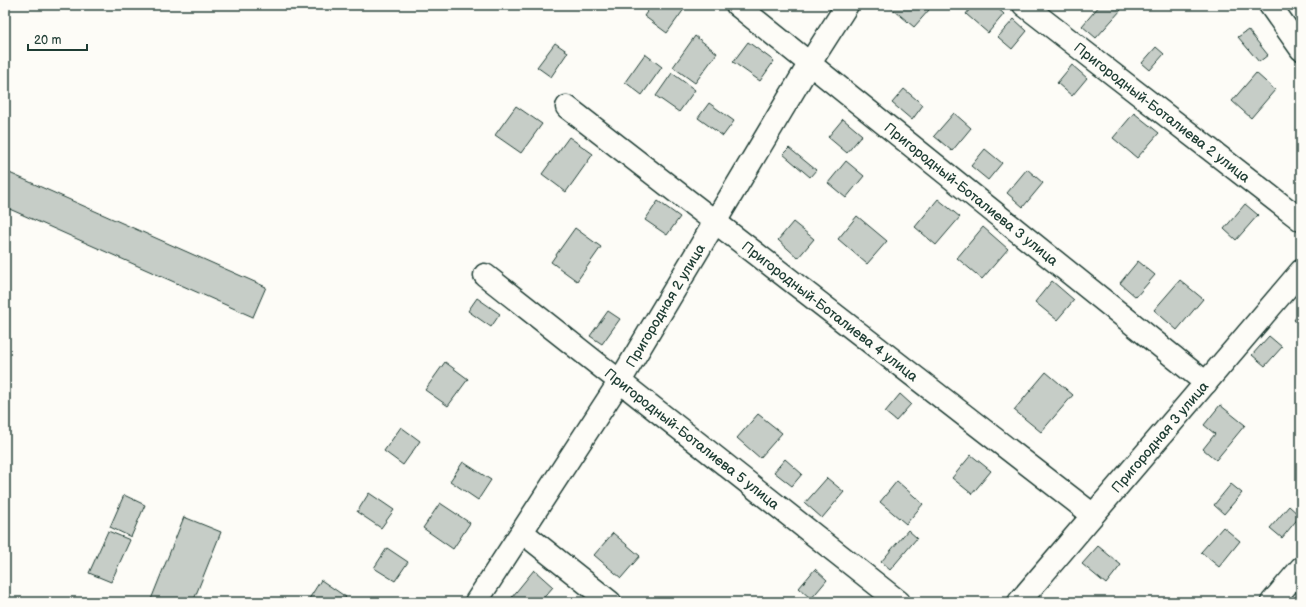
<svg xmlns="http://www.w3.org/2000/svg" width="1306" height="607" font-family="'Balsamiq Sans',sans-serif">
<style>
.building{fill:#c6cdc7;stroke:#1f3d34}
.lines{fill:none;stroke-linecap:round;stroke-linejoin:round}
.street-casing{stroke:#1f3d34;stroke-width:25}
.street{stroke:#fdfcf7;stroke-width:22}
.labels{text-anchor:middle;stroke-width:3;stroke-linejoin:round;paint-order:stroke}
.street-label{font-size:14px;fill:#1f3d34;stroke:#fdfcf7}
</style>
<rect width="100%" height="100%" fill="#fdfcf7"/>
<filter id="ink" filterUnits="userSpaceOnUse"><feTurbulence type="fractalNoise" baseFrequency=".025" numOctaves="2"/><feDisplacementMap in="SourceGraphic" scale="8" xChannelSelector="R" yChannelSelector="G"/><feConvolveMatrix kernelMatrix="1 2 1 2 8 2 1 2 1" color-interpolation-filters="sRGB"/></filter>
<g filter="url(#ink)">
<path class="building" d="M652 5H687L667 33 644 16Z
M888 5H923L929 10 914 27Z
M973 5H994L1004 14 988 33 966 14Z
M1100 5H1115L1121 10 1096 38 1082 26Z
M1014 19 1027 31 1012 49 998 37Z
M1248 30 1268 55 1259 62 1238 37Z
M695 36 717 53 695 83 673 67Z
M748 42 774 61 760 81 733 62Z
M555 43 568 52 551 77 537 67Z
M1156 47 1164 54 1150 70 1142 63Z
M645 54 662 67 642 95 625 82Z
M1072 65 1087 78 1072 96 1057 83Z
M672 73 695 90 679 112 656 96Z
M1256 73 1275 90 1251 118 1232 101Z
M904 89 923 105 912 120 892 103Z
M709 103 734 121 723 136 698 118Z
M516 106 542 124 521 153 495 135Z
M954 113 971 128 952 151 934 136Z
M1134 113 1159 133 1137 158 1113 138Z
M843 119 862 135 847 153 828 137Z
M569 137 593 154 566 192 542 174Z
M789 148 816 170 810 177 783 154Z
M985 149 1002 163 988 180 971 166Z
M846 161 864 176 846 198 828 183Z
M1027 169 1043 183 1023 207 1007 193Z
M5 171 266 287 253 317 5 207Z
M938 199 960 217 936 245 915 227Z
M658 201 680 217 667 235 645 220Z
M1245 204 1258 215 1236 240 1224 229Z
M857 216 887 241 867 264 838 239Z
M793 222 814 239 798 258 778 240Z
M983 227 1008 249 982 279 957 258Z
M575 228 601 247 577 281 551 262Z
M1138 261 1155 275 1136 297 1120 283Z
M1180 280 1203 299 1177 330 1154 310Z
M1052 281 1074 300 1057 320 1035 302Z
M477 298 500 314 491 327 468 311Z
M608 311 620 319 602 344 590 336Z
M1301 311V326L1294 320Z
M1269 336 1282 347 1265 366 1252 355Z
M445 362 468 379 448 406 425 390Z
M1046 372 1073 395 1041 432 1014 410Z
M900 394 911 404 896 421 885 412Z
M1220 405 1245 425 1216 460 1203 449 1215 434 1204 425Z
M758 414 782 433 760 458 737 438Z
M401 427 420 441 403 465 384 451Z
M971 455 991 471 972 494 952 478Z
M785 459 802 474 792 486 774 472Z
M463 462 491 480 478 500 450 481Z
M827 478 844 492 822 518 805 503Z
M897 481 923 504 906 524 880 502Z
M1231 484 1242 493 1224 514 1214 505Z
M369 493 394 510 381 528 357 512Z
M124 495 145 505 131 537 110 527Z
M440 503 470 523 453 549 423 528Z
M1289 506 1300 516 1282 538 1270 528Z
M184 517 221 532 193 602H150Z
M1223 527 1240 541 1219 567 1201 552Z
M908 530 917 538 890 570 881 562Z
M108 531 130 540 111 582 89 573Z
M613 533 640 556 621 578 594 555Z
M1098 546 1121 565 1106 584 1082 564Z
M387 548 408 562 395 581 374 568Z
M815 569 827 580 811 599 799 588Z
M534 570 553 587 540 602H518L512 597Z
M321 580 346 597 342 602H307Z"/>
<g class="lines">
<defs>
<g id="street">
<path id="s1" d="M737 5 1206 383"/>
<path id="s2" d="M1024 5 1301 220"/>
<path d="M1270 5 1301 49"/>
<path id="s3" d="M567 107 1093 515"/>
<path id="s4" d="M485 275 899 602"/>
<path d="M522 532 610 602"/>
<path id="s5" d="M476 602 620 381 810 63 847 5"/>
<path id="s6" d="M1019 602 1301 271"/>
<path d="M1272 602 1301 568"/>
</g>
</defs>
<use href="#street" class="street-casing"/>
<use href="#street" class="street"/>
</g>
</g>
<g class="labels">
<g class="street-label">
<text dy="5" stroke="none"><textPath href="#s2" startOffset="175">Пригородный-Боталиева 2 улица</textPath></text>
<text dy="5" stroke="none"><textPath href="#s1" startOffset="301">Пригородный-Боталиева 3 улица</textPath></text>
<text dy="5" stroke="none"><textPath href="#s5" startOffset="352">Пригородная 2 улица</textPath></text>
<text dy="5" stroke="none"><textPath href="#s3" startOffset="333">Пригородный-Боталиева 4 улица</textPath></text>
<text dy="5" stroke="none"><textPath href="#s6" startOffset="217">Пригородная 3 улица</textPath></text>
<text dy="5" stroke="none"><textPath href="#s4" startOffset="264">Пригородный-Боталиева 5 улица</textPath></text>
</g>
</g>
<rect width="1306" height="607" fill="none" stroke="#fdfcf7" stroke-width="20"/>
<rect x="10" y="10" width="1286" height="587" fill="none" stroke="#1f3d34" stroke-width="1.5" filter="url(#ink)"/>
<path d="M28 44v6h59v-6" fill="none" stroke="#1f3d34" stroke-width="2"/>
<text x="34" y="44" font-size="12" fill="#1f3d34" stroke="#fdfcf7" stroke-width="3" paint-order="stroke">20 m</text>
</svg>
